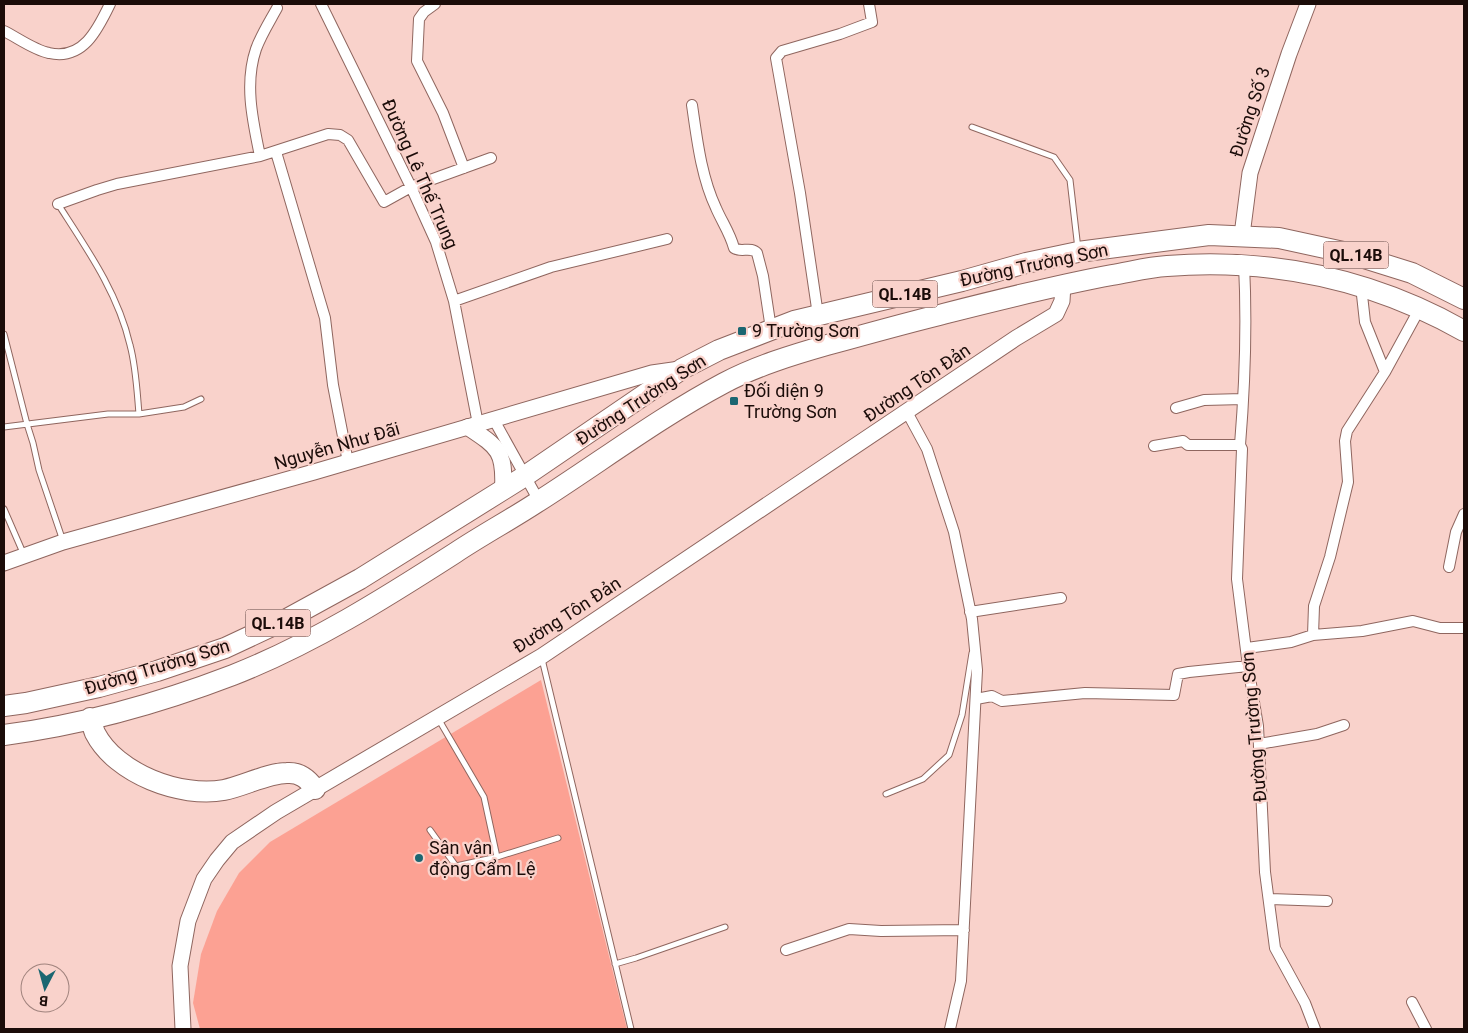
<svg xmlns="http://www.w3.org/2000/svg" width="1468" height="1033" font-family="Roboto,sans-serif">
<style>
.green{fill:#fca193}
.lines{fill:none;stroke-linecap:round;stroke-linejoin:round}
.lane-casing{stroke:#8f665f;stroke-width:7}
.street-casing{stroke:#8f665f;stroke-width:12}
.secondary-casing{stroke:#8f665f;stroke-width:17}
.primary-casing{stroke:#8f665f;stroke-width:18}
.highway-casing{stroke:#8f665f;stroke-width:22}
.lane{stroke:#fff;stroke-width:5}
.street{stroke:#fff;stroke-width:10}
.secondary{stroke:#fff;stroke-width:15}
.primary{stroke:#fff;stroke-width:16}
.highway{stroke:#fff;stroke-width:20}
.poi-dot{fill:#1b6671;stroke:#f9d2cb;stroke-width:2}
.labels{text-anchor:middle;stroke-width:4.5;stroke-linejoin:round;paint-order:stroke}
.shield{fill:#f9d2cb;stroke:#5e4743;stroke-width:1}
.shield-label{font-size:16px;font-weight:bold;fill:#1b0c09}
.street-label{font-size:18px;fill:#1b0c09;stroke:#f9d2cb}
.poi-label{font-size:18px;fill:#1b0c09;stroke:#f9d2cb;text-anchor:start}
</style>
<rect width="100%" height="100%" fill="#f9d2cb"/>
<path class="green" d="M541 680 627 1029H200L193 1003 201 954 217 911 239 873 270 842Z"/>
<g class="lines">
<defs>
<path id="lane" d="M972 127 1054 157 1070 180 1078 249
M58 204C87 249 118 293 130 345 136 367 137 391 139 414
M4 334 27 424 33 443 39 470 63 541
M4 427 108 414H139L184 407 201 399
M4 509 24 555
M542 659 631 1029
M439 720 484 797 497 857 558 838
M886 794 923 779 949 755 962 715 972 653
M430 830 456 866 497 857
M615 964 636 958 725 927"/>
<path id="street" d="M321 4 411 187 436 242 454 301 478 424
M435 4 424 12 419 19 417 61 443 113 464 168
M4 31C18 38 34 50 49 53 83 61 98 29 110 4
M692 105C697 139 701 176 716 208 722 222 730 233 734 248 741 253 751 246 757 253L763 276 771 329
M276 152 325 318 333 385 348 462
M260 156C253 122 244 84 256 49 261 35 270 21 277 8
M58 204 97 190 117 184 260 156 328 134 340 135 348 140 384 202 411 187 491 158
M1244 264C1247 324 1245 384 1240 445L1242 449 1237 579 1248 666 1258 726 1265 872 1275 948 1305 1003 1315 1029
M1361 286 1365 322 1385 372
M454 301 551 267 667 239
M818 315 800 193 776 58 782 51 840 34 872 22 869 4
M1176 408 1204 400 1243 399
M907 412 927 449 954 532 972 619 977 670 961 981 950 1029
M494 420 539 501
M1154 446 1183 441 1188 445H1240
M1449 567 1456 532 1464 514
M970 612 1061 598
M1313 635 1314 606 1330 557 1348 482 1345 441 1347 431 1385 372 1420 308
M1247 648 1291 642 1313 635 1362 631 1413 621 1440 628H1464
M976 699 992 696 1002 701 1085 693 1174 695 1178 674 1189 672 1248 666
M1259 744 1317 734 1344 725
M1270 899 1327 901
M786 950 849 929 881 931 964 930
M1412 1002 1426 1029"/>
<path id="secondary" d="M1242 235 1250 173 1289 54 1308 4
M4 563 63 542 314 472 652 373 680 369
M183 1029 180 966 188 921 204 879 217 860 232 842 276 812 542 656 1016 338 1056 314 1062 301 1063 284"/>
<path id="primary" d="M468 427C498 447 505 451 503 489"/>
<path id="highway" d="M4 706 26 703 99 687 157 671 225 648 287 619 360 579 525 476 682 369 719 350 794 321 962 281 1026 263 1078 252 1209 235 1279 238 1348 253 1412 273 1464 299
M90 718C92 723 93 728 95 733 116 774 181 798 224 790 244 786 268 773 287 773 300 772 308 779 315 789
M4 735C81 725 160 703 233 675 312 644 385 598 455 553 482 535 510 520 536 503 599 463 658 418 724 383 756 366 792 355 827 345 863 335 899 325 935 316 994 301 1052 286 1112 275 1130 272 1149 267 1167 266 1273 258 1372 279 1464 331"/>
</defs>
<use href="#lane" class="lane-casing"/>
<use href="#street" class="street-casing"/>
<use href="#secondary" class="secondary-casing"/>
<use href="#primary" class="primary-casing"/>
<use href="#highway" class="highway-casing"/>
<use href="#lane" class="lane"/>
<use href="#street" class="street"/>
<use href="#secondary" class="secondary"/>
<use href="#primary" class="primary"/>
<use href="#highway" class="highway"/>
</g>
<g class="poi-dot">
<rect x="737" y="326" width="10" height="10" rx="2.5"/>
<rect x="729" y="396" width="10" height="10" rx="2.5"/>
<circle cx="419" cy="858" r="5"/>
</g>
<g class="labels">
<g class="shield">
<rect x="1323.5" y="241.5" width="65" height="27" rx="4"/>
<rect x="872.5" y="280.5" width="65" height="27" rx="4"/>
<rect x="245.5" y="609.5" width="65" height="27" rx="4"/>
</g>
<g class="shield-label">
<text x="1356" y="261">QL.14B</text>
<text x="905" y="300">QL.14B</text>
<text x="278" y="629">QL.14B</text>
</g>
<g class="street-label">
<text transform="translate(1250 112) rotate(-72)" y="6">Đường Số 3</text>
<text transform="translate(420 174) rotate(66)" y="6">Đường Lê Thế Trung</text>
<text transform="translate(1034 265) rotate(-12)" y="6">Đường Trường Sơn</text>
<text transform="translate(917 383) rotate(-34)" y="6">Đường Tôn Đản</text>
<text transform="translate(641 400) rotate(-33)" y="6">Đường Trường Sơn</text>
<text transform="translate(337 446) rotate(-16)" y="6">Nguyễn Như Đãi</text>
<text transform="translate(567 615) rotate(-33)" y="6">Đường Tôn Đản</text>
<text transform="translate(157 667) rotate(-17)" y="6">Đường Trường Sơn</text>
<text transform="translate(1254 727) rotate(-95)" y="6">Đường Trường Sơn</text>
</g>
<g class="poi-label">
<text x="752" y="337">9 Trường Sơn</text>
<text x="744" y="397">Đối diện 9<tspan x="744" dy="21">Trường Sơn</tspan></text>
<text x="429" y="854">Sân vận<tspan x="429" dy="21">động Cẩm Lệ</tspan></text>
</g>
</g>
<rect width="1468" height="1033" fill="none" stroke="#1b0c09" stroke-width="10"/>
<g transform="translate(45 988) rotate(186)"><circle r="24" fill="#f9d2cb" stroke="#a0837d"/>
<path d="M0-4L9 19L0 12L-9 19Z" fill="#1b6671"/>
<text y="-8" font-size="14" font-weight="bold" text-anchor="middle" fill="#1b0c09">B</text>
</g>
</svg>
